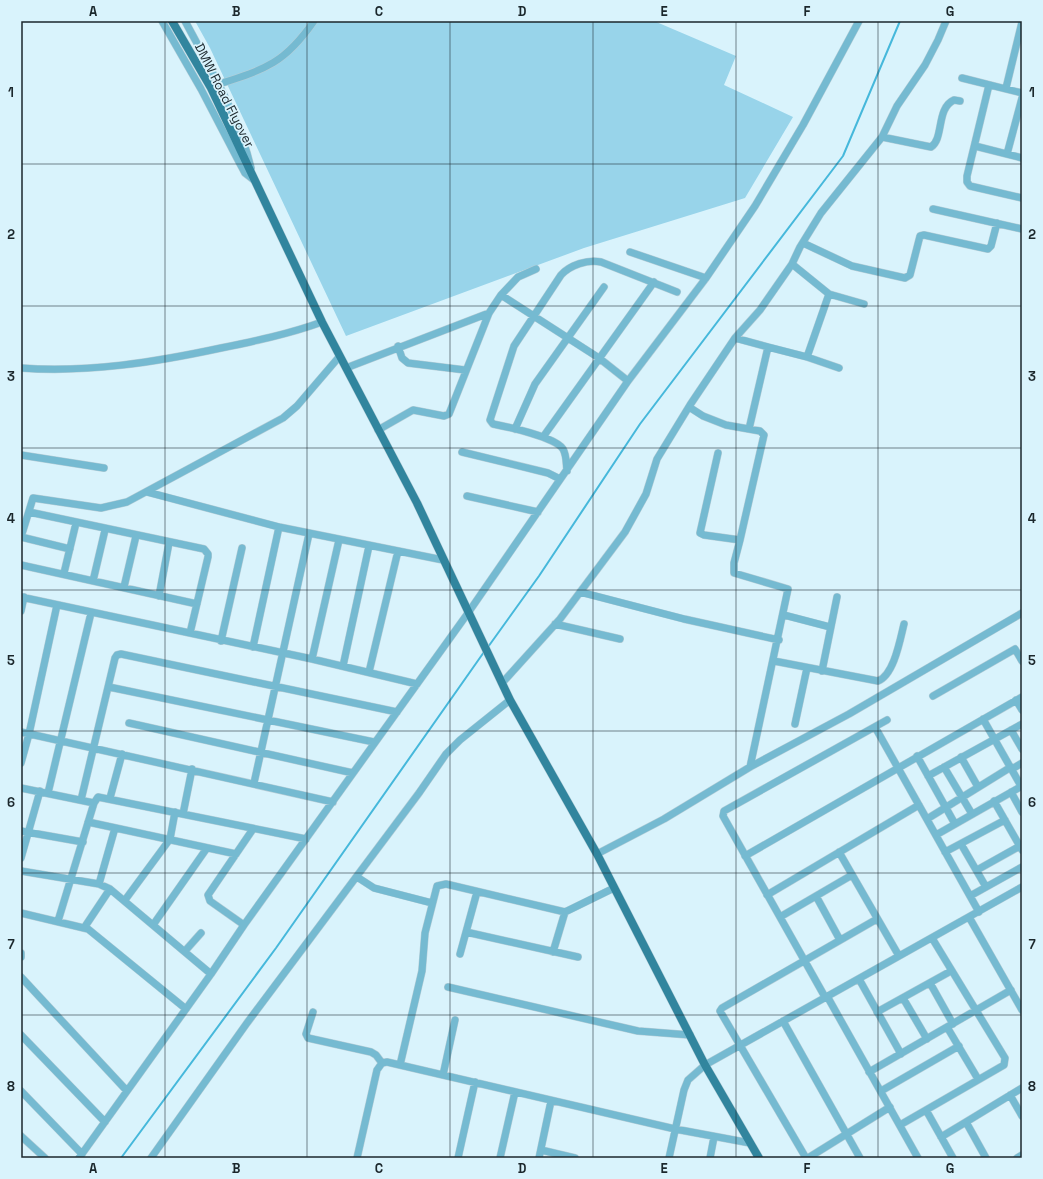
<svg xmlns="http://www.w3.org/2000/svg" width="1043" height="1179" font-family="'Space Grotesk',sans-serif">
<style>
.green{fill:#98d4ea}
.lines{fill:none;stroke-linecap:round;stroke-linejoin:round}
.stream{stroke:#46b8db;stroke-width:2}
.minor-casing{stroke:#b7ced7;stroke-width:8}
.major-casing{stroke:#b7ced7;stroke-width:9}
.minor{stroke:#75bad1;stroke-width:7}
.major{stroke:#31859e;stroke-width:8}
.grid{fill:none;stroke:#1b272c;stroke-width:1;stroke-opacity:0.55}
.labels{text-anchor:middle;stroke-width:3.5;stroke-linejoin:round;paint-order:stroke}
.street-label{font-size:13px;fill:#1b272c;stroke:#d9f3fc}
.neatline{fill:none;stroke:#1b272c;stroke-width:1.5}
.grid-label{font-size:13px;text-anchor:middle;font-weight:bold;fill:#1b272c}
</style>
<rect width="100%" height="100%" fill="#d9f3fc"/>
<path class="green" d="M195 21H654L736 56 724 85 793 117 745 198 584 248 346 336 210 48Z"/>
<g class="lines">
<path class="stream" d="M488 647 539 576 640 424 843 156 900 21
M121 1158 276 948 484 652"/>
<defs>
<path id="minor" d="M162 21 201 89 239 162 245 173 254 180
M185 21C210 68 239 116 251 168
M962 78 1022 93
M219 84C266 69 285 63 314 21
M989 85 967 176V182L970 186 1022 198
M1006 88 1022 22
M882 137 931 147C944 139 936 108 954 100L960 101
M975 146 1022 158
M1007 154 1022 98
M933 209 1022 229
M803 243 852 266 905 278 910 275 920 236 924 235 988 249 991 246 997 223
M630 252 706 278
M792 264 829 294 864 304
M501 295 518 277 536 269
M735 338 768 347 749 429
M398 346 402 358 408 363 465 370
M768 347 807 357 839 368
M807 357 829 294
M21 368C88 373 156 362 221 348 255 341 289 334 322 322
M346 368 489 313
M689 407 703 416 726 425 760 431 764 435 740 540 704 535 700 533 718 453
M515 429 535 384 604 287
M378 430 413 410 444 416 449 414 489 313 501 295 599 358 628 381
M543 437 654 282
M462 452 548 473 560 479
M21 455 104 468
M567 471C566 464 567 456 563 449 555 437 508 427 493 424L490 420 514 346 561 275C570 265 588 259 601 262L677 292
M147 492 279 527 443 560
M467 496 538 512
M29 512 204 549 208 554V557L190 633
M21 537 33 498 101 508 127 502 283 418 297 406 339 357
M21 537 70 549
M740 540 734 563V573L788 589 750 767
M21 565 197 604
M64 573 76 523
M93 581 105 530
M124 587 136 536
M580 592 684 619 779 640
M159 596 169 543
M21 597 312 659 417 684
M21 611 24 597
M784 615 830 627
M555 624 620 639
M221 641 242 548
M253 647 279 527
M312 659 339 540
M774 661 878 681C894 675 900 640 904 624
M343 666 369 546
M822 671 837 597
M369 672 398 551
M503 682 560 619 625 532 646 494 657 459 690 405 735 338 760 310 792 264 800 247 821 213 882 137 897 106 925 65 938 40 946 21
M109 687 374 742
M933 696 1015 649 1022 661
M1016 700 1022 710
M983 719 1021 786
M129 723 353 773
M795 724 807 668
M875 727 979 912
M1011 730 1022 749
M21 732 333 802
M917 756 955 824
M961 757 978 787
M21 763 29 734 57 605
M944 767 972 814
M1012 769 1022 763
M928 776 1022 724
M254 783 309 534
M21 788 94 803
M1011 792 1022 812
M48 793 91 613
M110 798 122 754
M81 800 115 658 117 655 121 654 397 712
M994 801 1022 850
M183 814 192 769
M927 819 1011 767
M88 822 236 854
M21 831 83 842
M936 835 1022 786
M961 844 986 887
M839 852 899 956
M945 852 1005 820
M597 854 664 819 750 767 849 714 1022 613
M745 856 1022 697
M21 858 40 791
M977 870 1020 846
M21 871 99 884 110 889 211 974
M357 877 374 888 432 903
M99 884 115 828
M767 895 919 805
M816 896 840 940
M970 896 1022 867
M125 900 170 839 175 812
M21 913 88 929 186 1009
M780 917 852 875
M969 917 1022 1010
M58 921 94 803 98 797 306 839
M153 925 207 848
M244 925 210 901 208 895 253 829
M84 928 110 889
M466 932 578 957
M185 951 201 933
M553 952 565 912
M21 953V957
M460 954 477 892
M21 977 127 1091
M859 979 901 1054
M930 983 953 1024
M448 987 638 1031 690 1035
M827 996 918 1158
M825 997 723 816 724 811 887 720
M903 998 927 1039
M313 1012 306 1034 308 1038 371 1052 376 1055 382 1063
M877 1012 951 971
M783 1021 860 1158
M947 1027 978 1079
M21 1035 105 1122
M400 1065 422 971 425 933 437 886 446 884 565 912 614 888
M869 1072 1011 990
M443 1075 455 1020
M21 1091 82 1154
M881 1091 959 1046
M1010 1095 1022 1116
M926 1110 953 1158
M966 1122 1022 1088
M900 1125 1004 1065 1005 1058 932 938
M21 1136 45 1158
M941 1137 966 1122 986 1158
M541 1150 575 1158
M79 1158 211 974 244 925 468 613 628 381 706 278 755 206 803 125 859 21
M151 1158 247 1023 419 793 446 754 460 740 510 700
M357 1158 377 1070 382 1063 387 1062 675 1129 750 1143
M458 1158 475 1082
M500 1158 515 1092
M539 1158 551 1101
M669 1158 684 1090 688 1080 705 1065 1022 887
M710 1158 714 1137
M806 1158 720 1011 722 1008 877 919
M808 1158 890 1107
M1017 1158 1022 1155"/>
<path id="major" d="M172 21 211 88 322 322 417 503 510 700 597 854 705 1065 759 1158"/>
</defs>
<use href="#minor" class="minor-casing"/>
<use href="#major" class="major-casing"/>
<use href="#minor" class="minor"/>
<use href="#major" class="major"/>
</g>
<path class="grid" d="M165 21V1158M307 21V1158M450 21V1158M593 21V1158M736 21V1158M878 21V1158M21 164H1022M21 306H1022M21 448H1022M21 590H1022M21 731H1022M21 873H1022M21 1015H1022"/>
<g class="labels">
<g class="street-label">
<text transform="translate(225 95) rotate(63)" y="5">DMW Road Flyover</text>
</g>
</g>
<rect width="1043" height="1179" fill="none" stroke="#d9f3fc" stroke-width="44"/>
<rect x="22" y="22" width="999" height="1135" class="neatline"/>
<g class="grid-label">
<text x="93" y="16">A</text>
<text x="236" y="16">B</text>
<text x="379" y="16">C</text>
<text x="522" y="16">D</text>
<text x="664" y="16">E</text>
<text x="807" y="16">F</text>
<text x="950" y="16">G</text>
<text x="11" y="97">1</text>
<text x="1032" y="97">1</text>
<text x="11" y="239">2</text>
<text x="1032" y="239">2</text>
<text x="11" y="381">3</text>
<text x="1032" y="381">3</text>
<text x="11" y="523">4</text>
<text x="1032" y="523">4</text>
<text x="11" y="665">5</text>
<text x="1032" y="665">5</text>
<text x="11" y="807">6</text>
<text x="1032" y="807">6</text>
<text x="11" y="949">7</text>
<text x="1032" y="949">7</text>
<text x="11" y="1091">8</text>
<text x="1032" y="1091">8</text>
<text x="93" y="1173">A</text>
<text x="236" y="1173">B</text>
<text x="379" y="1173">C</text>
<text x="522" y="1173">D</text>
<text x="664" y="1173">E</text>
<text x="807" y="1173">F</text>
<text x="950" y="1173">G</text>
</g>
</svg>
